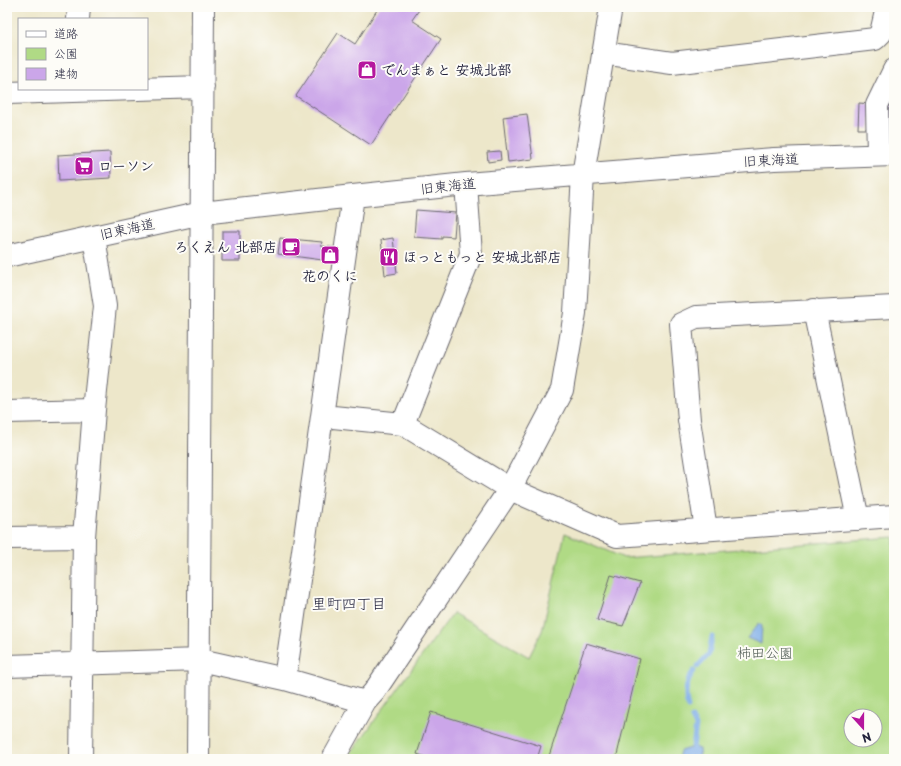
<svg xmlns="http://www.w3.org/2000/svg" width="901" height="766" font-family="'Playpen Sans','Klee One',sans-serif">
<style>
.green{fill:#b0da85;stroke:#697e60;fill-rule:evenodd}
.water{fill:#7cace7;stroke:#4f6791}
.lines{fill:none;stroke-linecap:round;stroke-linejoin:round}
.stream{stroke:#7cace7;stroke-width:5}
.building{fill:#cba6e9}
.minor-casing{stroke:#69676d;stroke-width:24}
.minor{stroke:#fff;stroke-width:22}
.labels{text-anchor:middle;stroke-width:4;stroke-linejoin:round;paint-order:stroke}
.poi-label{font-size:14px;font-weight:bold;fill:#22223b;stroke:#fdfcf7;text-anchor:start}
.street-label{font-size:14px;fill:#22223b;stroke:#fdfcf7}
.park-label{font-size:14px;fill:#4d5951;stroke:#fdfcf7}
.neighbourhood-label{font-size:15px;fill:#22223b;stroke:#fdfcf7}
</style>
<rect width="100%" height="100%" fill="#fdfcf7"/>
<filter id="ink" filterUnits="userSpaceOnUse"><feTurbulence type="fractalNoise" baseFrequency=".025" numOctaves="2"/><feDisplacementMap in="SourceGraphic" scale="8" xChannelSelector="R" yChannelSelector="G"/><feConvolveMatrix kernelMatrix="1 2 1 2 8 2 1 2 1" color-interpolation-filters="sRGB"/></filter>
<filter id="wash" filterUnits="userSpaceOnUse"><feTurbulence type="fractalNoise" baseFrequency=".012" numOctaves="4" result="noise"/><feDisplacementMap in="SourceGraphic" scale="16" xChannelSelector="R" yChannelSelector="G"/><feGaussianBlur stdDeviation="0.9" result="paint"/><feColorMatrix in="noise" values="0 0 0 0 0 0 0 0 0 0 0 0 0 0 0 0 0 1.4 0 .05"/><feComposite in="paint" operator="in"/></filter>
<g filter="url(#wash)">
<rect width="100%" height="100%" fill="#ede7ca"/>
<path class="green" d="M565 533 624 558 894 537V759H354L348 757 453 613 529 657 542 631ZM851 716H875V740H851Z"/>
<path class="water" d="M759 623 762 626 761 644 747 638Z
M693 747 699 749 700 759H678L680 751Z"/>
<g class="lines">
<path class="stream" d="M698 666 709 654 712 637
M688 707C684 695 686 680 694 671
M692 718 696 726 693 747"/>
</g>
<g id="blocks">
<path class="building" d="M379 7H421L412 20 441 39 371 145 296 96 338 33 355 44Z
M893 90 894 129H883Z
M859 103 871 104 870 129H858Z
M527 114 533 159 508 162 503 117Z
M500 151 501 160 488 162 487 152Z
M110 152 111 178 59 181 58 155Z
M416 210 456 213 454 237 442 236V239L414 237Z
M222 231H240V261H222Z
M280 238 322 242 321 246 339 248 337 262 278 254Z
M393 238 397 273 385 275 381 240Z
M611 575 640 583 623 626 597 620Z
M586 643 640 659 616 759H548Z
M431 712 541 746 537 759H432L417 754Z"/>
</g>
</g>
<g filter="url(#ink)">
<use href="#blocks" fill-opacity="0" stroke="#69676d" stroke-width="1"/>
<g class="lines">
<defs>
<path id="minor" d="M78 19 79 7
M603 53 672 63 875 39 881 33 887 7
M7 93 203 87
M878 155 877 105 894 70
M7 256 202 213 353 196 466 184 774 159 894 155
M814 310 858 519
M7 412 94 410
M323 416 403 424 510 489 617 536 894 516
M403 424 471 254 466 184
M706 529 689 420 681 324 696 317 894 307
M7 538 84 537
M7 666 200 660 285 679 365 702
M285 679 353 196
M81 759 84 537 94 410 105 306 94 237
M198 759 203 7
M333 759 365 702 374 692 510 489 562 390 575 313 583 175 611 7"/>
</defs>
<use href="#minor" class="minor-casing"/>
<use href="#minor" class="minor"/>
</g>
</g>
<defs>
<symbol id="shop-square" viewBox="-11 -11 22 22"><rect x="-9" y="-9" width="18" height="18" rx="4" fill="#b5179e" stroke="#fdfcf7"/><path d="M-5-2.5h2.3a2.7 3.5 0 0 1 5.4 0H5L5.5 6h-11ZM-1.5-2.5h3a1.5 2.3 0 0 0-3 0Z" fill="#fff"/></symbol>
<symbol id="supermarket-square" viewBox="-11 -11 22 22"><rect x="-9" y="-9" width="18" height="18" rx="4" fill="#b5179e" stroke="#fdfcf7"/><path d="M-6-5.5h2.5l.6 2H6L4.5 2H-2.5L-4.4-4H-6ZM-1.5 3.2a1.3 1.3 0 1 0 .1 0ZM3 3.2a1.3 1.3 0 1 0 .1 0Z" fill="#fff"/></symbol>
<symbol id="cafe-square" viewBox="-11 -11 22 22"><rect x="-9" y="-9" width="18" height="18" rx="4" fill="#b5179e" stroke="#fdfcf7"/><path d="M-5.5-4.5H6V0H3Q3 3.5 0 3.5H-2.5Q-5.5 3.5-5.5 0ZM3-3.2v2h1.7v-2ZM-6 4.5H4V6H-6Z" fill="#fff"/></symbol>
<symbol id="restaurant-square" viewBox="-11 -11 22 22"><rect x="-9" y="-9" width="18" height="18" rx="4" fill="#b5179e" stroke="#fdfcf7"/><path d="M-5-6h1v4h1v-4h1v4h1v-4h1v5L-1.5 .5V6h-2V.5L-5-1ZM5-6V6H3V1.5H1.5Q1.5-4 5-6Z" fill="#fff"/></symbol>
</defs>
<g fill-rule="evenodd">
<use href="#shop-square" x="356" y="59" width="22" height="22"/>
<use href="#supermarket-square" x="73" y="155" width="22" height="22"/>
<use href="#cafe-square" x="280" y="236" width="22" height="22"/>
<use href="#shop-square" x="319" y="244" width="22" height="22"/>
<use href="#restaurant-square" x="378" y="246" width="22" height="22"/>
</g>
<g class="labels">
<g class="poi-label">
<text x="381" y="75">でんまぁと 安城北部</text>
<text x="98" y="171">ローソン</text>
<text x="277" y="252" text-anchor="end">ろくえん 北部店</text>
<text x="403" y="262">ほっともっと 安城北部店</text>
<text x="330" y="281" text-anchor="middle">花のくに</text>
</g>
<g class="street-label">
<text transform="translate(771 160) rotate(-3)" y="5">旧東海道</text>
<text transform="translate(448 186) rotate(-6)" y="5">旧東海道</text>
<text transform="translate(127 229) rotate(-12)" y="5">旧東海道</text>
</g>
<g class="park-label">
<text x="765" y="658">柿田公園</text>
</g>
<g class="neighbourhood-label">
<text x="349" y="609">里町四丁目</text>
</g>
</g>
<rect width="901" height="766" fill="none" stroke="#fdfcf7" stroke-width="24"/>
<rect x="18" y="18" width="130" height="72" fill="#fdfcf7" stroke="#a5a5ac"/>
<rect x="26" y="31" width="20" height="6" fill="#ffffff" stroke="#a5a5ac"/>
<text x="54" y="38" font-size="12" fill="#22223b">道路</text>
<rect x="26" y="48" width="20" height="12" fill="#b0da85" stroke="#a5a5ac"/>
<text x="54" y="58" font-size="12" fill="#22223b">公園</text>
<rect x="26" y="68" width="20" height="12" fill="#cba6e9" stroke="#a5a5ac"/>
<text x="54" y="78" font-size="12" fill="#22223b">建物</text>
<g transform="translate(863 728) rotate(159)"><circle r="19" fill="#fdfcf7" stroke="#a5a5ac"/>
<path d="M0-3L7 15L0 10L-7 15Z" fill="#b5179e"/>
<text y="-6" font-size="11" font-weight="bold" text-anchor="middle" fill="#22223b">N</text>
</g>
</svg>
